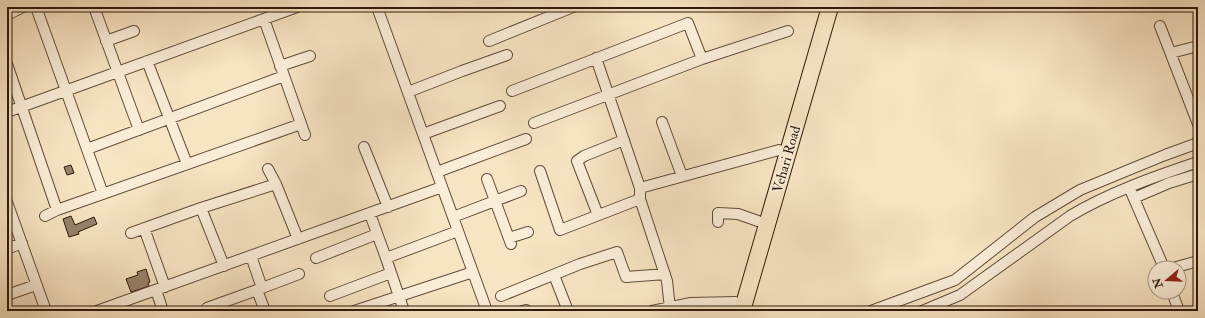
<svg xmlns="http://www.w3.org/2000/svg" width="1205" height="318" font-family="'IM FELL Double Pica',serif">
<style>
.building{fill:#97836b;stroke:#2f190b}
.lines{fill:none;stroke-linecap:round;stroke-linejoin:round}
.minor-casing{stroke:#614c39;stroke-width:12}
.primary-casing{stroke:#2f190b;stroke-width:18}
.minor{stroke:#faedd8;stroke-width:10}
.primary{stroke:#f7e4c3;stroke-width:16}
.labels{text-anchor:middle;stroke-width:3.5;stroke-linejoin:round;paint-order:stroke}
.street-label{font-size:14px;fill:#2f190b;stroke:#faedd8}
</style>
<rect width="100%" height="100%" fill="#f7e4c3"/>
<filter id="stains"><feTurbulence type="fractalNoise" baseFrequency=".005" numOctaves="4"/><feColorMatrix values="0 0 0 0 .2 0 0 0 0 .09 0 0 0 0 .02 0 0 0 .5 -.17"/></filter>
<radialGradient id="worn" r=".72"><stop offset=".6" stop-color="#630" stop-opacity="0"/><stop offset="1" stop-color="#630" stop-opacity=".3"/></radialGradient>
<path class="building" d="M71 165 74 173 67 175 64 167Z
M71 216 75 225 94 217 97 224 78 232 79 234 69 237 63 219Z
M146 269 150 282 148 283 149 286 131 292 126 279 138 275 137 272Z"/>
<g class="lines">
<defs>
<path id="minor" d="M36 7 103 194
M94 7 139 130
M377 7 487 311
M7 15 23 7
M264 19 305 135
M1160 26 1198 124
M106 41 134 31
M489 41 573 7
M1171 53 1198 46
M596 58 640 188V199L667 281 670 308
M147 61 187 164
M7 64 57 210
M280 66 310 56
M512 91 688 23 702 59
M408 92 462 71 507 55
M7 112 297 7
M662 122 682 176
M534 123 702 59 788 31
M423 134 500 106
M364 147 388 207
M87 149 284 76
M268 169 276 184 298 239
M540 171 560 230 640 199
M437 172 526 139
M487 179 511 244
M1129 187 1164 268
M640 188 779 150
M1134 198 1169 183 1198 174
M7 202 46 311
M201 208 224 266
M370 214 386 258 458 231
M598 215 577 161 584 156 624 140
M45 216 57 210 301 124
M453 217 521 191
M718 222V213L738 214 758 221
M144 228 165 287
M131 233 201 208 276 184
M509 238 528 232
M7 249 22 243
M251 256 262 288 257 290 265 311
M316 258 377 234
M386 258 404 311
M1173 268 1198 261
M554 275 568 311
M262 288 299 274
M156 290 163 311
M1172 292 1179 311
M7 295 36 285
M330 296 391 273
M501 296 580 264 617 252 626 277 665 274
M207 308 257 290
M97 311 442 187
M354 311 473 272
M522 311 526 310
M652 311 691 303 735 302
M871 311 955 280 1035 217 1080 190 1165 155 1198 143
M922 311 960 295 1070 216C1108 193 1156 176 1198 162"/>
<path id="primary" d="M742 311 830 7"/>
</defs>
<use href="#minor" class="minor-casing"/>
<use href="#primary" class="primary-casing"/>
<use href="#minor" class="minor"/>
<use href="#primary" class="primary"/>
</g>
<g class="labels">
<g class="street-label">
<text transform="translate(786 159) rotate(-74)" y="5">Vehari Road</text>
</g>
</g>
<rect width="1205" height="318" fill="none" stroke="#f7e4c3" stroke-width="24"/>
<rect x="8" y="8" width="1189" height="302" fill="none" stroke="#2f190b" stroke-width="2"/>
<rect x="12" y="12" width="1181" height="294" fill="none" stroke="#2f190b"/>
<g transform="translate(1167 280) rotate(251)"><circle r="19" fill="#faedd8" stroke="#a99886"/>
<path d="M0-3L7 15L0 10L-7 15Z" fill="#8f2418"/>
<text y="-6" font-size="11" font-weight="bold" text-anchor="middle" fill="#2f190b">N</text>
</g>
<rect width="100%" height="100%" filter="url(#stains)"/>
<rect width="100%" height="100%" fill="url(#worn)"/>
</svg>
